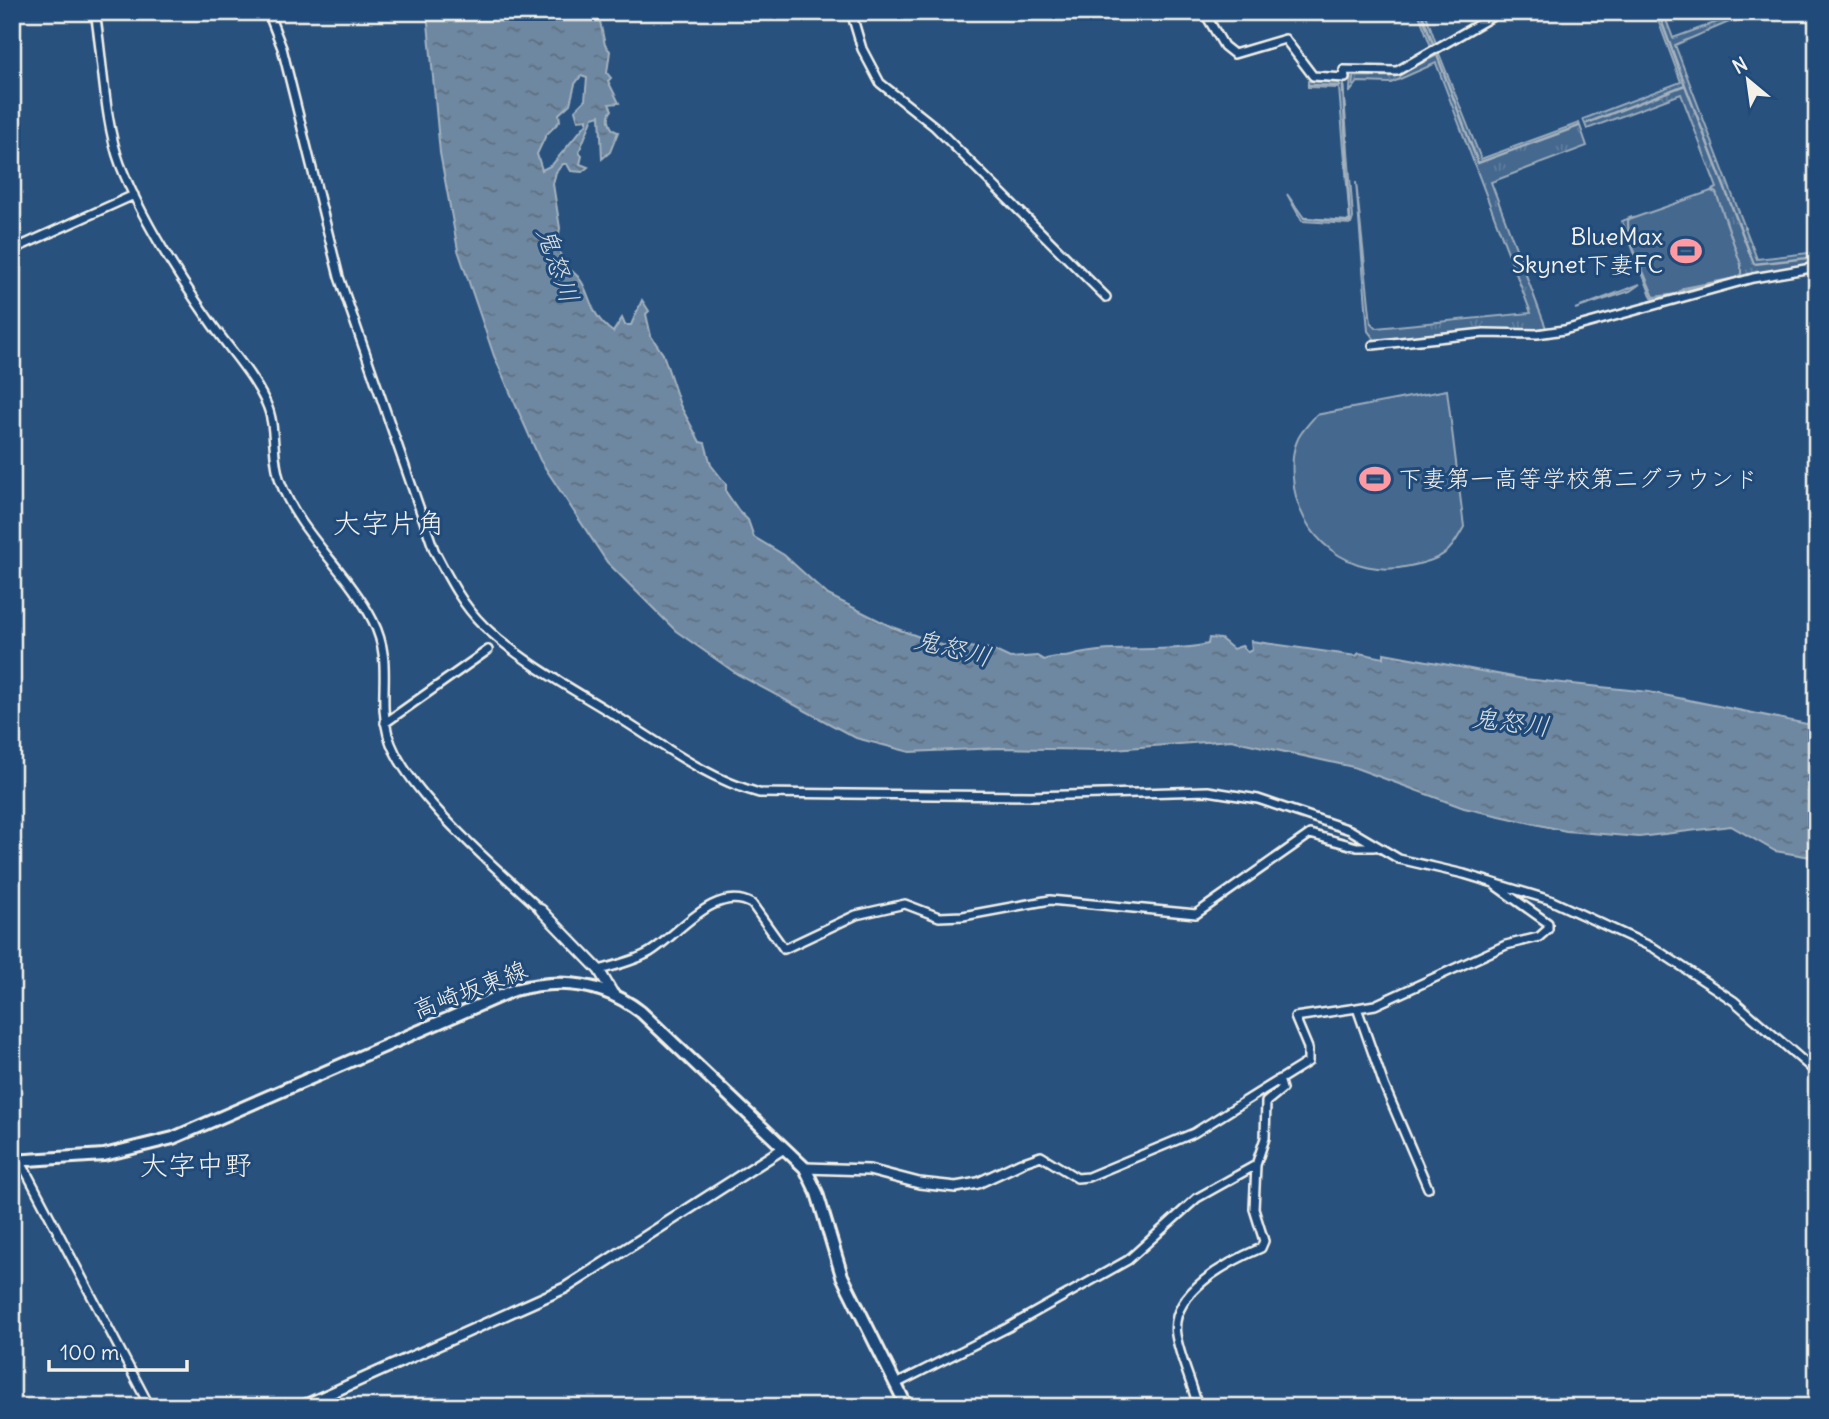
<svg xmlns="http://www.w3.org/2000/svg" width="1829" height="1419" font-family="Delius,'Klee One',sans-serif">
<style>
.grass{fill:url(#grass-tufts);stroke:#9cacbb;stroke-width:2}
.garden{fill:#45688e;stroke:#9cacbb;stroke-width:2}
.water{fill:url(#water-ripples);stroke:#a4b2be;stroke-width:2;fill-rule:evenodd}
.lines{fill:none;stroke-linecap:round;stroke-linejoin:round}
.stream{stroke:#a4b2be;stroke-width:2.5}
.minor-casing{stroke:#f4f1e8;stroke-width:12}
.tertiary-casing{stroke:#f4f1e8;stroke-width:14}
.secondary-casing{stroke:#f4f1e8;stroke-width:16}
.minor{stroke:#1f4a7a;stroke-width:7}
.tertiary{stroke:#1f4a7a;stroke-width:9}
.secondary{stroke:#1f4a7a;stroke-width:10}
.labels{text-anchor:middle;stroke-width:6;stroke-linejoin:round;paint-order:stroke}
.poi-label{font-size:24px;fill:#f4f1e8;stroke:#1f4a7a;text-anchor:end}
.street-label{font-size:24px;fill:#f4f1e8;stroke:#1f4a7a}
.water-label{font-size:26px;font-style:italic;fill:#d9dcda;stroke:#1f4a7a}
.quarter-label{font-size:28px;fill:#f4f1e8;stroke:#1f4a7a}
</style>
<defs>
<pattern id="grass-tufts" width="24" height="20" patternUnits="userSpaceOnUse" patternTransform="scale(1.75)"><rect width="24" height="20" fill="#45688e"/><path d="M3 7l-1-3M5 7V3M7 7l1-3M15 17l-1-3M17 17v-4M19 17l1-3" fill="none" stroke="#607e9e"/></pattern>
<pattern id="water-ripples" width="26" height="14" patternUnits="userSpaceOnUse" patternTransform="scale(1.75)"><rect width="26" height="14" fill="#6e88a2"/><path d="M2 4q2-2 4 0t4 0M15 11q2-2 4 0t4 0" fill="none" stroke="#5f6e7d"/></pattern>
</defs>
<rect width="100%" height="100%" fill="#28517e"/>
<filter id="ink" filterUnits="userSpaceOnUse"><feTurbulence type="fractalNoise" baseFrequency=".0143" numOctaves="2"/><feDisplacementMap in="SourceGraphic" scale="14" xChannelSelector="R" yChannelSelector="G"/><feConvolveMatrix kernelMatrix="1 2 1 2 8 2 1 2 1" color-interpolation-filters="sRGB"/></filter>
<g filter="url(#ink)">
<path class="grass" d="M1418 12H1425L1437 46 1432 49Z
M1655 12H1663L1673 38 1731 17 1736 19 1675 45 1757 259 1817 252V263L1755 273 1660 300 1652 298 1622 221 1632 217 1628 220 1629 238 1654 297 1735 278 1741 274V265L1716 193 1711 191 1717 188 1681 94 1587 129 1583 119 1681 82Z
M1438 51 1481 159 1579 123 1587 146 1491 182 1546 328 1544 330 1487 329 1375 340 1368 331 1356 182 1371 323 1376 328 1531 313 1436 63 1391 83 1358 82 1350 92 1351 72 1396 74Z
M1308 81 1343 83 1353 218 1351 224 1302 221 1287 194 1304 218 1350 221 1339 88 1308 87Z
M1640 284 1630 291 1575 309Z"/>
<path class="garden" d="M1711 191 1716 193 1741 265V274L1735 278 1684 288 1676 294 1654 297 1629 238 1628 220Z
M1447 390 1464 527C1459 535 1453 548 1445 553 1436 560 1420 564 1410 566 1351 580 1297 538 1293 478 1292 466 1292 452 1297 441 1300 432 1310 423 1316 415Z"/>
<path class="water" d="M427 12H598L605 45 610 51 607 73 611 78 608 81 619 103 609 104 612 110C606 116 609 130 618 132L610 152 602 159 600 115 593 117 579 152 582 156 580 164 588 167 582 172 571 171 567 164H563L556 172 553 184 560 228 557 245 567 273 572 271C592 286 585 312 613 332L622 318 625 325H631L642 300 649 311 646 314 651 336 663 354 680 405 700 442 705 443 711 465 726 484V492L739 511 748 520 754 537 784 555 828 595 892 627 942 645 991 649 1010 658 1037 656 1044 660C1053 656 1062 658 1071 656 1115 644 1162 654 1208 644L1209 638 1221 639 1233 649 1242 646 1248 652 1252 650 1251 641 1356 656 1359 653 1384 658V653L1524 679 1649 692 1817 726V858L1775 851 1731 826 1639 837 1566 831 1464 808 1353 767 1231 740 1101 750 998 748 910 752 856 738 737 674 676 631 607 562 540 460 494 356 458 250 440 153ZM581 76 587 78 585 100 575 110 578 120 587 119V123L552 165 542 170 537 154 546 135 560 121 559 114 570 104 575 84Z"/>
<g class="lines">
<path class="stream" d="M1421 12 1434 46
M1658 12 1685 85
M1308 85 1340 86
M1353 85 1354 76H1396L1437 55 1478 163 1579 126
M1587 123 1685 85 1754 264 1817 257
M1304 218 1350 222 1343 86"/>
<defs>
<path id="minor" d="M95 12C103 59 104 121 120 164 141 218 176 273 209 320 228 348 251 371 266 403 277 426 271 456 280 481 299 534 348 571 373 621 394 663 377 695 388 735 403 790 499 870 541 910
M268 12 282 48 339 277 434 550C448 577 462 605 484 626 522 662 569 687 613 714 660 743 705 778 759 793L1032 796 1208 791 1258 799 1350 830 1399 859 1464 874 1550 900 1654 948 1734 1001 1817 1073
M851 12 862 49 880 83 934 126 1106 297
M1204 12 1224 46 1234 54 1285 39 1313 76 1345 78 1344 70 1397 71 1500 12
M12 250 134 195
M1373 345 1484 333 1537 334 1564 330 1753 278 1817 267
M385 723 488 650
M599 970C616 965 635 961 650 952 677 936 715 883 752 904L784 949 856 915 905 904 939 917 963 916 1050 900 1196 914 1310 834 1357 847H1374
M12 1145 150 1407
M1021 1163 1041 1156 1077 1178 1088 1177 1194 1133 1308 1062V1048L1295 1017 1357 1008
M1428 1188 1384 1085 1357 1008 1375 1005 1506 945 1539 937 1548 929V923L1496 886
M896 1384 1007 1328 1128 1260 1197 1198 1256 1165
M1198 1407C1192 1383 1180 1358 1176 1335 1169 1292 1230 1261 1261 1248L1264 1241 1254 1209 1256 1165 1265 1138 1266 1102 1282 1089 1279 1079"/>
<path id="tertiary" d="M541 910 599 970 613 994
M805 1168 869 1170 919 1183 956 1187 978 1183 1021 1163
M300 1407 565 1288 784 1148"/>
<path id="secondary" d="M12 1161 104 1155 173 1138 514 990C559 978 603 982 641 1012L805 1168 817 1193 842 1276 907 1407"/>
</defs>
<use href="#minor" class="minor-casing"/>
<use href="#tertiary" class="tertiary-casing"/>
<use href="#secondary" class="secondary-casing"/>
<use href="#minor" class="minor"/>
<use href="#tertiary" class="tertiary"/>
<use href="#secondary" class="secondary"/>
</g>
</g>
<defs>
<symbol id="stadium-bare" viewBox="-9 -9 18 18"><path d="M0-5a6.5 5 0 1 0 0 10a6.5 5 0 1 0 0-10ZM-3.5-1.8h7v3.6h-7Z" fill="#ff9aa2" stroke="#1f4a7a" stroke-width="2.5" paint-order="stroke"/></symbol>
</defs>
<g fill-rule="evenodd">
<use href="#stadium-bare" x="1664" y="229" width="44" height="44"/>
<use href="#stadium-bare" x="1353" y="457" width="44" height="44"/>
</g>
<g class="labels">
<g class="poi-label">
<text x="1663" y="245">BlueMax<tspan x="1663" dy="28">Skynet下妻FC</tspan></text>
<text x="1398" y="487" text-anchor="start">下妻第一高等学校第二グラウンド</text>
</g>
<g class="street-label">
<text transform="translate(470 990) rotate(-21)" y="8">高崎坂東線</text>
</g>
<g class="water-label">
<text transform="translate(558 265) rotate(71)" y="9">鬼怒川</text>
<text transform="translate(953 648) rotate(14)" y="9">鬼怒川</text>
<text transform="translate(1511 722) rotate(7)" y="9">鬼怒川</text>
</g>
<g class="quarter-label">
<text x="389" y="533">大字片角</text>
<text x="196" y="1175">大字中野</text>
</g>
</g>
<rect width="1829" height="1419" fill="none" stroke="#1f4a7a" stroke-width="42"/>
<rect x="21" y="21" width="1787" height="1377" fill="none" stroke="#f4f1e8" stroke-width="2.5" filter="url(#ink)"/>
<g transform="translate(1748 80) rotate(331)" stroke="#1f4a7a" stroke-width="5" paint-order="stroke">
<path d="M0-5L12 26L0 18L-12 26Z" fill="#f4f1e8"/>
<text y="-10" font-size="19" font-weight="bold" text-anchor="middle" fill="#f4f1e8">N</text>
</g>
<path d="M49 1360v10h138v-10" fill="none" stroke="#f4f1e8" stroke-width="3.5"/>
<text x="60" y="1360" font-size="21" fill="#f4f1e8" stroke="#1f4a7a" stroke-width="5" paint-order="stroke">100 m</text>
</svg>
